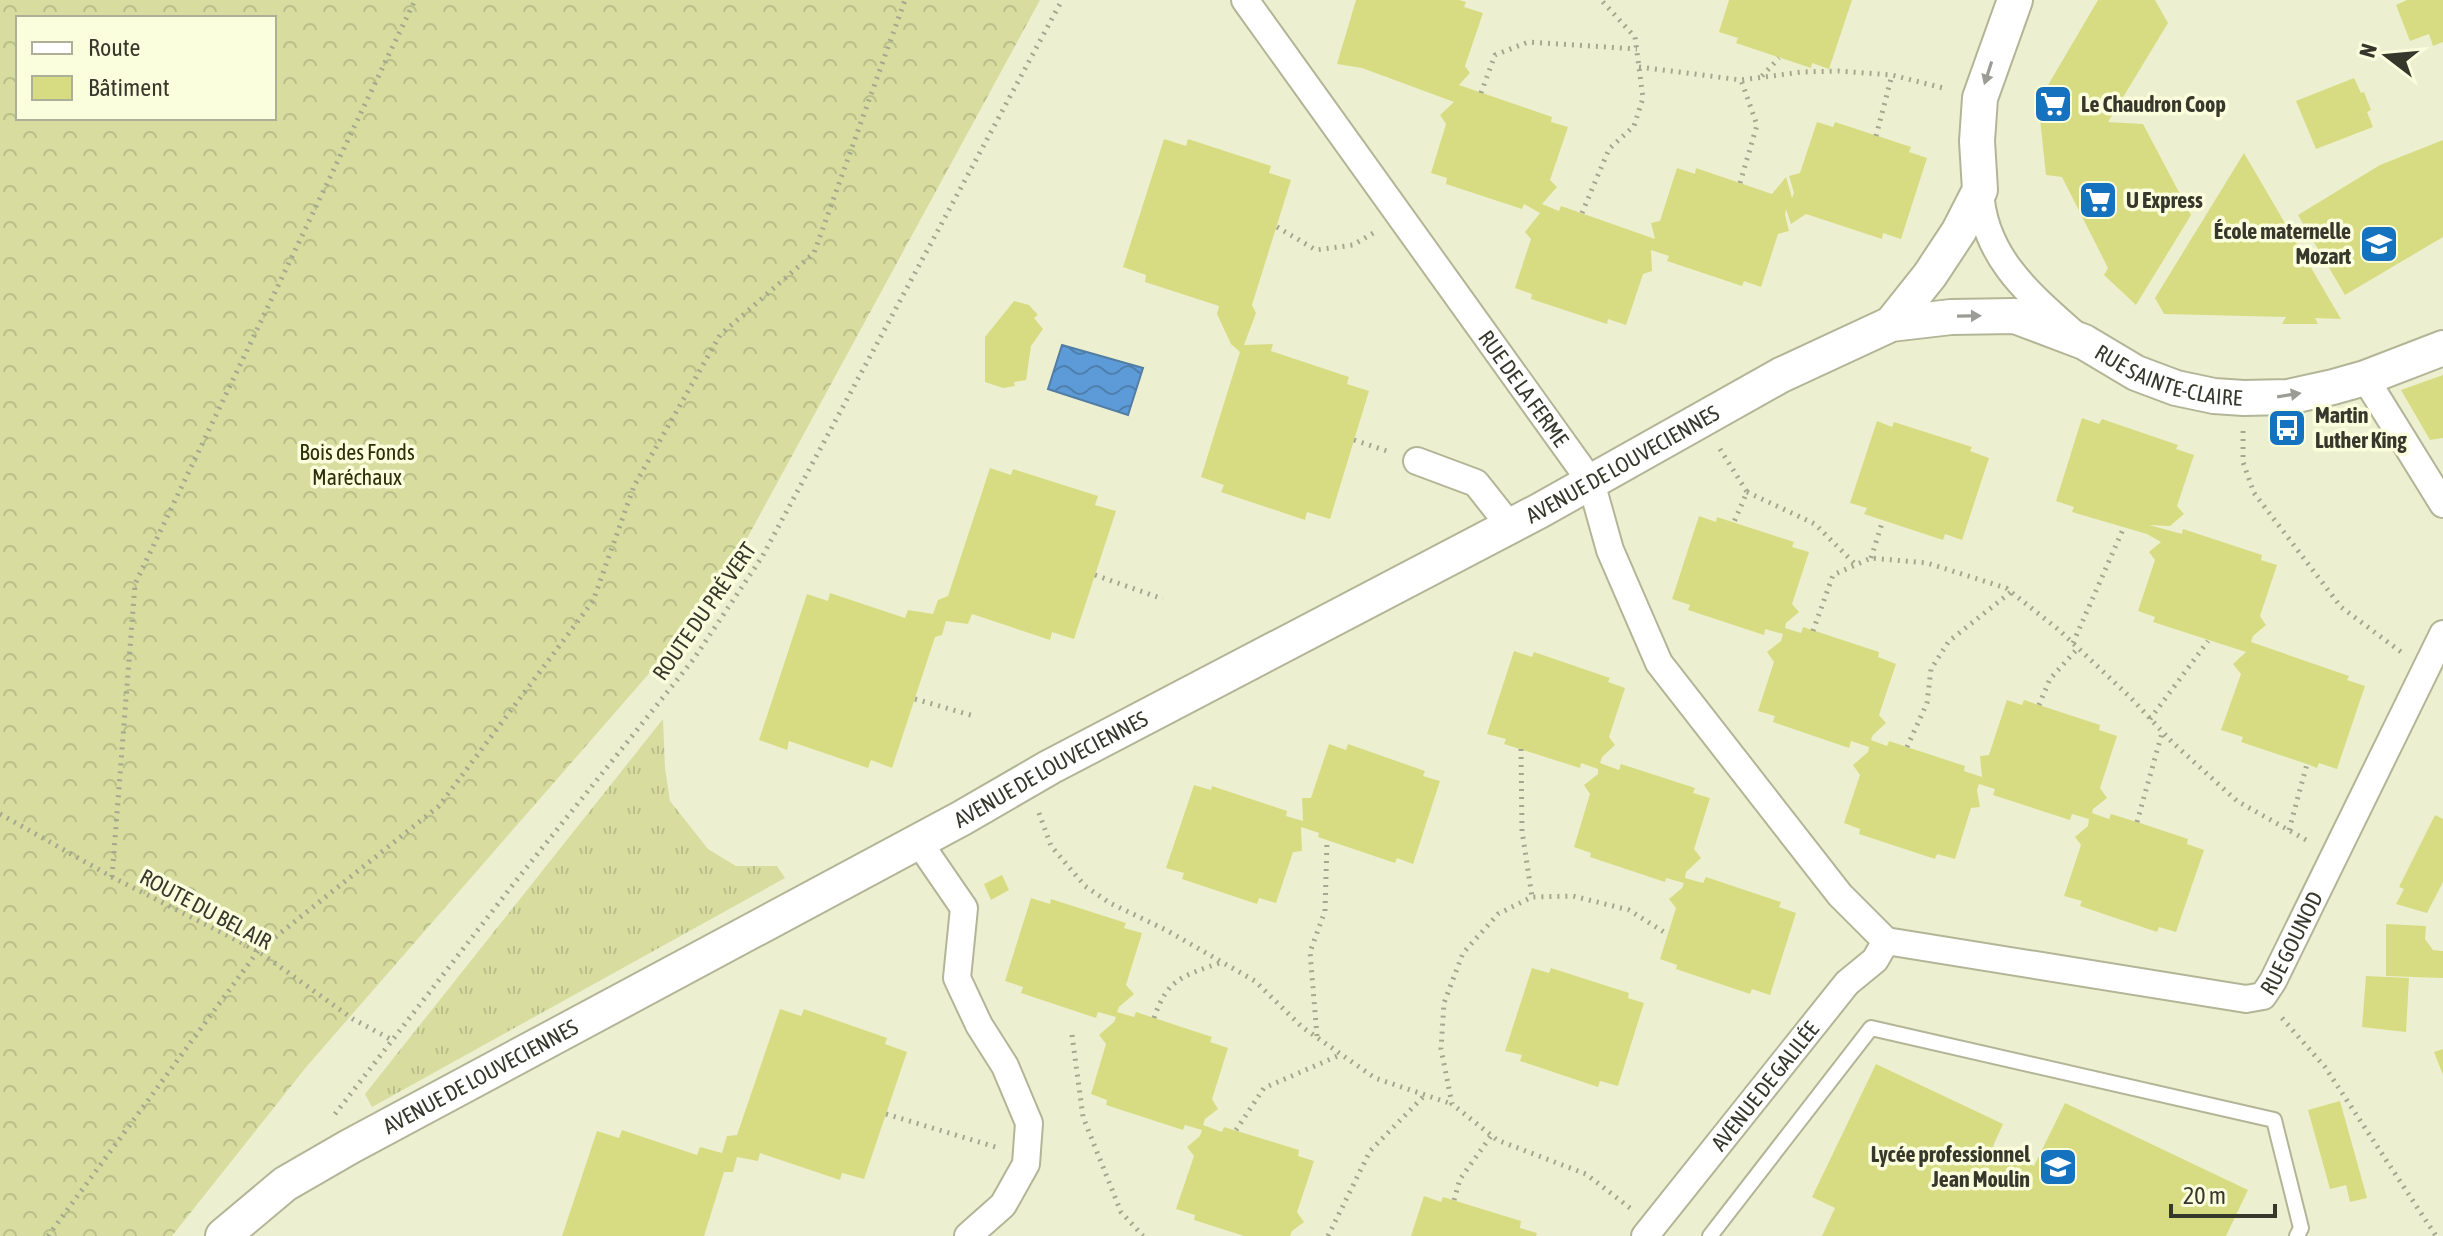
<svg xmlns="http://www.w3.org/2000/svg" width="2443" height="1236" font-family="'Asap Condensed',sans-serif">
<style>
.grass{fill:url(#grass-tufts)}
.forest{fill:url(#forest-crowns);fill-rule:evenodd}
.water{fill:url(#water-waves);stroke:#527da4;stroke-width:2}
.building{fill:#d7dc83}
.lines{fill:none;stroke-linecap:round;stroke-linejoin:round}
.service-casing{stroke:#b2b596;stroke-width:18}
.minor-casing{stroke:#b2b596;stroke-width:30}
.tertiary-casing{stroke:#b2b596;stroke-width:38}
.path{stroke:#a5a78f;stroke-width:5;stroke-dasharray:2 6;stroke-linecap:butt}
.service{stroke:#fff;stroke-width:14}
.minor{stroke:#fff;stroke-width:26}
.tertiary{stroke:#fff;stroke-width:34}
.oneway{fill:#9b9c96}
.labels{text-anchor:middle;stroke-width:7;stroke-linejoin:round;paint-order:stroke}
.poi-label{font-size:22px;font-weight:bold;fill:#37382c;stroke:#fbfedd;text-anchor:start}
.street-label{font-size:22px;fill:#37382c;stroke:#fbfedd}
.park-label{font-size:22px;fill:#2d2f07;stroke:#fbfedd}
</style>
<defs>
<pattern id="grass-tufts" width="24" height="20" patternUnits="userSpaceOnUse" patternTransform="scale(2)"><rect width="24" height="20" fill="#d8dc9f"/><path d="M3 7l-1-3M5 7V3M7 7l1-3M15 17l-1-3M17 17v-4M19 17l1-3" fill="none" stroke="#babe89"/></pattern>
<pattern id="forest-crowns" width="20" height="18" patternUnits="userSpaceOnUse" patternTransform="scale(2)"><rect width="20" height="18" fill="#d8dc9f"/><path d="M2 6a3 3 0 1 1 6 0M12 15a3 3 0 1 1 6 0" fill="none" stroke="#babe89"/></pattern>
<pattern id="water-waves" width="16" height="10" patternUnits="userSpaceOnUse" patternTransform="scale(2)"><rect width="16" height="10" fill="#5d9bd8"/><path d="M0 5q4-4 8 0t8 0" fill="none" stroke="#4e7faf"/></pattern>
</defs>
<rect width="100%" height="100%" fill="#edf0d0"/>
<path class="grass" d="M663 719 665 768 670 801 708 849 736 866H777L785 878 372 1107 365 1094Z"/>
<path class="forest" d="M0 0H1040L714 599 307 1066 172 1236H0ZM18 18H274V118H18Z"/>
<path class="water" d="M1062 345 1143 368 1128 415 1048 389Z"/>
<path class="building" d="M1356 0H1459L1466 2 1464 7 1483 13 1465 66 1470 73 1459 85 1552 117 1551 122 1568 127 1550 180 1557 187 1542 204 1559 211 1561 206 1655 239 1651 223 1660 221 1677 168 1695 174 1696 168 1772 194 1786 177 1792 198 1794 193 1789 176 1800 173 1817 122 1833 127 1835 122 1911 147 1909 152 1927 158 1901 239 1883 233 1882 239 1806 214 1791 224 1786 209 1785 215 1789 231 1778 234 1761 287 1744 281 1742 286 1667 261 1669 256 1651 250 1652 271 1643 274 1626 325 1608 319 1607 324 1531 299 1532 294 1515 288 1531 239 1525 232 1540 213 1524 204 1522 209 1446 184 1447 178 1431 173 1446 124 1440 115 1454 102 1362 68 1337 64Z
M1729 0H1852L1829 69 1812 63 1811 68 1736 43 1738 38 1719 32Z
M2098 0H2155L2168 23 2108 122 2143 124 2191 215 2136 305 2104 275 2108 268 2062 177 2046 175 2040 119H2050L2041 97Z
M2407 0H2443V42L2433 46 2429 34 2410 41 2396 5Z
M2354 78 2361 93 2364 92 2371 110 2367 112 2373 127 2316 149 2296 101Z
M1164 139 1186 146 1188 139 1271 166 1269 173 1291 180 1252 305 1256 313 1244 345 1273 344 1271 351 1349 377 1347 384 1369 391 1330 519 1307 512 1305 520 1221 492 1224 485 1201 477 1240 352 1231 344 1217 314 1219 306 1145 282 1146 275 1123 267Z
M2443 140V237L2345 295 2298 215 2380 165Z
M2244 153 2341 319 2315 318 2318 324H2282L2286 317 2164 314 2155 298Z
M1014 301 1029 305 1038 315 1034 318 1043 329 1031 346 1026 380 1014 382 1015 386 1003 388 985 382V337Z
M2443 375V438L2430 440 2401 390Z
M2082 418 2099 424 2102 419 2178 445 2176 449 2194 455 2177 506 2184 514 2170 526 2149 525 2182 534 2183 529 2262 555 2261 560 2277 565 2260 616 2266 625 2253 636 2251 642 2349 676 2347 680 2365 686 2337 769 2319 763 2317 768 2307 764 2241 742 2243 737 2221 730 2241 674 2233 664 2246 652 2153 622 2155 617 2138 611 2155 560 2149 552 2161 542 2147 534 2072 512 2074 507 2056 501Z
M1877 421 1892 427 1894 422 1972 447 1970 451 1989 458 1962 540 1945 534 1943 540 1864 514 1867 508 1850 503Z
M990 468 1011 475 1013 469 1098 496 1095 505 1116 511 1074 639 1052 632 1050 640 972 614 968 624 946 621 942 635 935 637 892 768 871 760 868 768 789 741 787 750 759 740 807 594 828 601 830 593 905 618 908 610 933 614 938 600 948 596Z
M1699 516 1716 522 1717 517 1794 542 1792 547 1809 552 1792 604 1799 612 1786 623 1785 628 1801 633 1803 627 1879 652 1878 657 1896 664 1879 715 1886 723 1873 735 1871 740 1887 746 1889 741 1907 747 1965 766 1964 771 1982 777 1980 756 1989 755 2007 700 2022 705 2024 700 2039 705 2100 725 2099 730 2117 736 2100 788 2107 798 2093 809 2092 813 2109 819 2111 814 2137 822 2188 839 2187 844 2204 850 2176 932 2159 927 2157 932 2080 906 2082 901 2064 896 2081 845 2075 837 2088 826 2089 819 2072 814 2070 820 1993 795 1995 789 1979 784 1977 790 1980 807 1971 808 1955 859 1937 854 1935 859 1859 834 1860 829 1844 823 1860 775 1853 765 1868 752 1869 747 1851 741 1849 748 1773 722 1775 716 1758 711 1774 662 1767 652 1781 641 1783 634 1765 629 1764 635 1688 610 1690 605 1672 599Z
M1514 651 1532 657 1534 652 1610 678 1608 682 1625 688 1609 737 1615 745 1602 757 1600 763 1619 770 1621 764 1695 788 1693 793 1710 798 1694 849 1701 858 1686 872 1685 878 1703 883 1706 877 1781 902 1779 907 1796 913 1770 995 1752 989 1750 994 1676 969 1677 965 1660 959 1676 908 1669 899 1682 888 1684 883 1666 878 1665 882 1590 857 1591 853 1574 847 1590 794 1584 785 1598 774V769L1581 763 1580 768 1504 744 1506 739 1487 734Z
M1329 744 1346 750 1348 744 1425 771 1423 776 1440 781 1413 864 1397 858 1395 863 1318 837 1319 833 1301 827 1302 851 1293 852 1276 903 1259 898 1257 904 1182 879 1184 873 1166 868 1194 785 1211 790 1212 786 1287 811 1286 816 1303 821 1302 798H1311Z
M2435 815 2443 819V882L2427 913 2396 904 2404 889 2399 887Z
M1002 875 1009 890 991 900 984 884Z
M1031 898 1050 904 1051 899 1126 923 1124 928 1142 933 1126 985 1134 994 1119 1007 1117 1012 1134 1017 1136 1012 1212 1037 1210 1042 1228 1048 1212 1099 1218 1109 1205 1119 1203 1125 1222 1132 1224 1127 1299 1150 1298 1156 1314 1161 1297 1212 1304 1222 1292 1231 1290 1236H1244L1194 1220 1195 1215 1176 1209 1194 1156 1187 1147 1200 1136 1202 1130 1185 1125 1183 1130 1106 1105 1107 1100 1091 1094 1106 1044 1099 1035 1114 1022 1116 1017 1098 1012 1096 1018 1021 993 1023 987 1005 981Z
M2386 924 2426 926 2425 939 2433 950 2443 951V978L2386 976Z
M1532 968 1549 973 1551 968 1629 993 1628 998 1644 1003 1618 1086 1600 1081 1598 1087 1520 1061 1522 1055 1505 1051Z
M2366 976 2409 978 2406 1032 2362 1027Z
M780 1009 801 1016 804 1009 887 1038 885 1044 907 1052 864 1179 842 1173 840 1180 760 1153 758 1161 737 1157 733 1172H724L704 1236H562L597 1131 619 1138 622 1130 697 1155 700 1147 722 1153 727 1136 737 1135Z
M2443 1049V1075L2434 1052Z
M1876 1064 2003 1124 1993 1146 2034 1166 2065 1103 2248 1190 2226 1236H1822L1835 1208 1812 1197Z
M2340 1101 2367 1198 2350 1202 2346 1185 2330 1189 2308 1110Z
M1424 1196 1441 1202 1443 1197 1521 1221 1520 1228 1537 1233 1536 1236H1411Z"/>
<g class="lines">
<defs>
<path id="service" d="M1710 1236 1871 1028 2274 1120 2301 1228 2297 1236"/>
<g id="minor">
<path id="s1" d="M1245 0 1591 482 1610 550 1659 663 1840 895 1886 941"/>
<path d="M1980 190C1983 255 2027 292 2072 332"/>
<path d="M2365 378 2443 504"/>
<path d="M1417 461 1476 483 1510 526"/>
<path d="M918 841 964 908 957 978 979 1025 1005 1066 1029 1123 1026 1164 1003 1205 968 1236"/>
<path id="s2" d="M1886 941 2246 999 2263 996 2273 981 2443 634"/>
<path id="s3" d="M1645 1236 1847 983 1875 960 1886 941"/>
</g>
<g id="tertiary">
<path d="M1891 324 1930 275 1959 231 1980 190 1977 141 1980 98 2015 0"/>
<path id="s4" d="M223 1236 285 1184 349 1147 962 818 1050 767 1539 511 1781 375 1891 324 1951 317 2015 316 2084 342 2136 373 2176 388 2214 396 2244 398 2288 397 2333 387 2365 378 2443 348"/>
</g>
</defs>
<use href="#service" class="service-casing"/>
<use href="#minor" class="minor-casing"/>
<use href="#tertiary" class="tertiary-casing"/>
<path class="path" d="M1639 67 1741 80 1802 72 1838 71 1892 75 1947 89
M1762 76 1779 58
M1481 93 1495 55 1528 42 1637 49
M1876 136 1892 75
M1740 183 1757 125 1741 80
M1582 213 1609 149 1634 126 1643 98 1635 37 1601 0
M1277 227 1316 250 1353 245 1375 232
M2243 431V462L2254 493 2341 607 2401 652
M1354 440 1390 452
M1720 449 1747 492 1734 522
M1747 492 1815 524 1856 565
M1871 558 1883 520
M1095 575 1163 599
M1813 631 1833 575 1871 558 1927 563 2006 588 2059 630 2131 698 2172 742 2237 801 2308 841
M2073 643 2124 527
M915 699 974 716
M2039 705 2050 679 2078 648
M2150 719 2208 641
M1907 747 1927 703 1931 669 1949 641 2011 592
M1521 749 1522 831 1532 897
M1039 813 1051 846 1085 886 1110 903 1166 930 1255 981 1302 1027 1375 1078 1452 1104
M0 814 112 877 258 951 353 1019 392 1040
M2137 822 2162 733
M2289 830 2307 764
M112 877 135 584 415 0
M1154 1018C1168 977 1184 976 1222 962
M2282 1018 2325 1067 2436 1236
M1072 1035 1083 1117 1121 1212 1143 1236
M1317 1036 1310 952 1325 911 1327 841
M335 1114 515 882 693 660 762 557 1062 0
M886 1114 999 1148
M1236 1130 1264 1088 1340 1055
M1454 1200 1460 1179 1491 1136
M1630 1208 1586 1174 1497 1140 1452 1104 1441 1049 1444 1003 1463 953 1498 914 1532 897 1573 896 1629 910 1667 934
M48 1236 258 951 439 806 593 601 634 486 720 335 814 253 905 0
M1328 1236 1370 1151 1424 1096"/>
<use href="#service" class="service"/>
<use href="#minor" class="minor"/>
<use href="#tertiary" class="tertiary"/>
</g>
<defs><path id="oneway-solid" d="M-6-.8H1V-3.2L6.5 0L1 3.2V.8H-6Z" transform="scale(2)"/></defs>
<g class="oneway">
<use href="#oneway-solid" transform="translate(1988 73) rotate(108)"/>
<use href="#oneway-solid" transform="translate(1969 316) rotate(-1)"/>
<use href="#oneway-solid" transform="translate(2289 395) rotate(-9)"/>
</g>
<defs>
<symbol id="supermarket-square" viewBox="-11 -11 22 22"><rect x="-9" y="-9" width="18" height="18" rx="4" fill="#1472bf" stroke="#fbfedd"/><path d="M-6-5.5h2.5l.6 2H6L4.5 2H-2.5L-4.4-4H-6ZM-1.5 3.2a1.3 1.3 0 1 0 .1 0ZM3 3.2a1.3 1.3 0 1 0 .1 0Z" fill="#fff"/></symbol>
<symbol id="school-square" viewBox="-11 -11 22 22"><rect x="-9" y="-9" width="18" height="18" rx="4" fill="#1472bf" stroke="#fbfedd"/><path d="M0-5L7-2L0 1L-7-2ZM-4 1L0 2.5L4 1V4Q0 6-4 4Z" fill="#fff"/></symbol>
<symbol id="bus-square" viewBox="-11 -11 22 22"><rect x="-9" y="-9" width="18" height="18" rx="4" fill="#1472bf" stroke="#fbfedd"/><path d="M-5-6H5V4H4V6H2V4H-2V6H-4V4H-5ZM-3.5-4V0h7V-4ZM-3.5 1.2v1.5H-2V1.2ZM2 1.2v1.5H3.5V1.2Z" fill="#fff"/></symbol>
</defs>
<g fill-rule="evenodd">
<use href="#supermarket-square" x="2031" y="82" width="44" height="44"/>
<use href="#supermarket-square" x="2076" y="178" width="44" height="44"/>
<use href="#school-square" x="2357" y="222" width="44" height="44"/>
<use href="#bus-square" x="2265" y="406" width="44" height="44"/>
<use href="#school-square" x="2036" y="1145" width="44" height="44"/>
</g>
<g class="labels">
<g class="poi-label">
<text x="2081" y="112">Le Chaudron Coop</text>
<text x="2126" y="208">U Express</text>
<text x="2351" y="239" text-anchor="end">École maternelle<tspan x="2351" dy="25">Mozart</tspan></text>
<text x="2315" y="423">Martin<tspan x="2315" dy="25">Luther King</tspan></text>
<text x="2030" y="1162" text-anchor="end">Lycée professionnel<tspan x="2030" dy="25">Jean Moulin</tspan></text>
</g>
<g class="street-label">
<text dy="8" stroke="none"><textPath href="#s4" startOffset="2194">RUE SAINTE-CLAIRE</textPath></text>
<text dy="8" stroke="none"><textPath href="#s1" startOffset="478">RUE DE LA FERME</textPath></text>
<text dy="8" stroke="none"><textPath href="#s4" startOffset="1600">AVENUE DE LOUVECIENNES</textPath></text>
<text transform="translate(704 611) rotate(-55)" y="8">ROUTE DU PRÉ VERT</text>
<text dy="8" stroke="none"><textPath href="#s4" startOffset="952">AVENUE DE LOUVECIENNES</textPath></text>
<text transform="translate(206 909) rotate(28)" y="8">ROUTE DU BEL AIR</text>
<text dy="8" stroke="none"><textPath href="#s2" startOffset="442">RUE GOUNOD</textPath></text>
<text dy="8" stroke="none"><textPath href="#s4" startOffset="304">AVENUE DE LOUVECIENNES</textPath></text>
<text dy="8" stroke="none"><textPath href="#s3" startOffset="192">AVENUE DE GALILÉE</textPath></text>
</g>
<g class="park-label">
<text x="357" y="460">Bois des Fonds<tspan x="357" dy="25">Maréchaux</tspan></text>
</g>
</g>
<rect x="16" y="16" width="260" height="104" fill="#fbfedd" stroke="#adaf96" stroke-width="2"/>
<rect x="32" y="42" width="40" height="12" fill="#ffffff" stroke="#adaf96" stroke-width="2"/>
<text x="88" y="56" font-size="24" fill="#37382c">Route</text>
<rect x="32" y="76" width="40" height="24" fill="#d7dc83" stroke="#adaf96" stroke-width="2"/>
<text x="88" y="96" font-size="24" fill="#37382c">Bâtiment</text>
<g transform="translate(2387 56) rotate(286)" stroke="#fbfedd" stroke-width="6" paint-order="stroke">
<path d="M0-6L14 30L0 20L-14 30Z" fill="#37382c"/>
<text y="-12" font-size="22" font-weight="bold" text-anchor="middle" fill="#37382c">N</text>
</g>
<path d="M2171 1204v12h104v-12" fill="none" stroke="#37382c" stroke-width="4"/>
<text x="2183" y="1204" font-size="24" fill="#37382c" stroke="#fbfedd" stroke-width="6" paint-order="stroke">20 m</text>
</svg>
